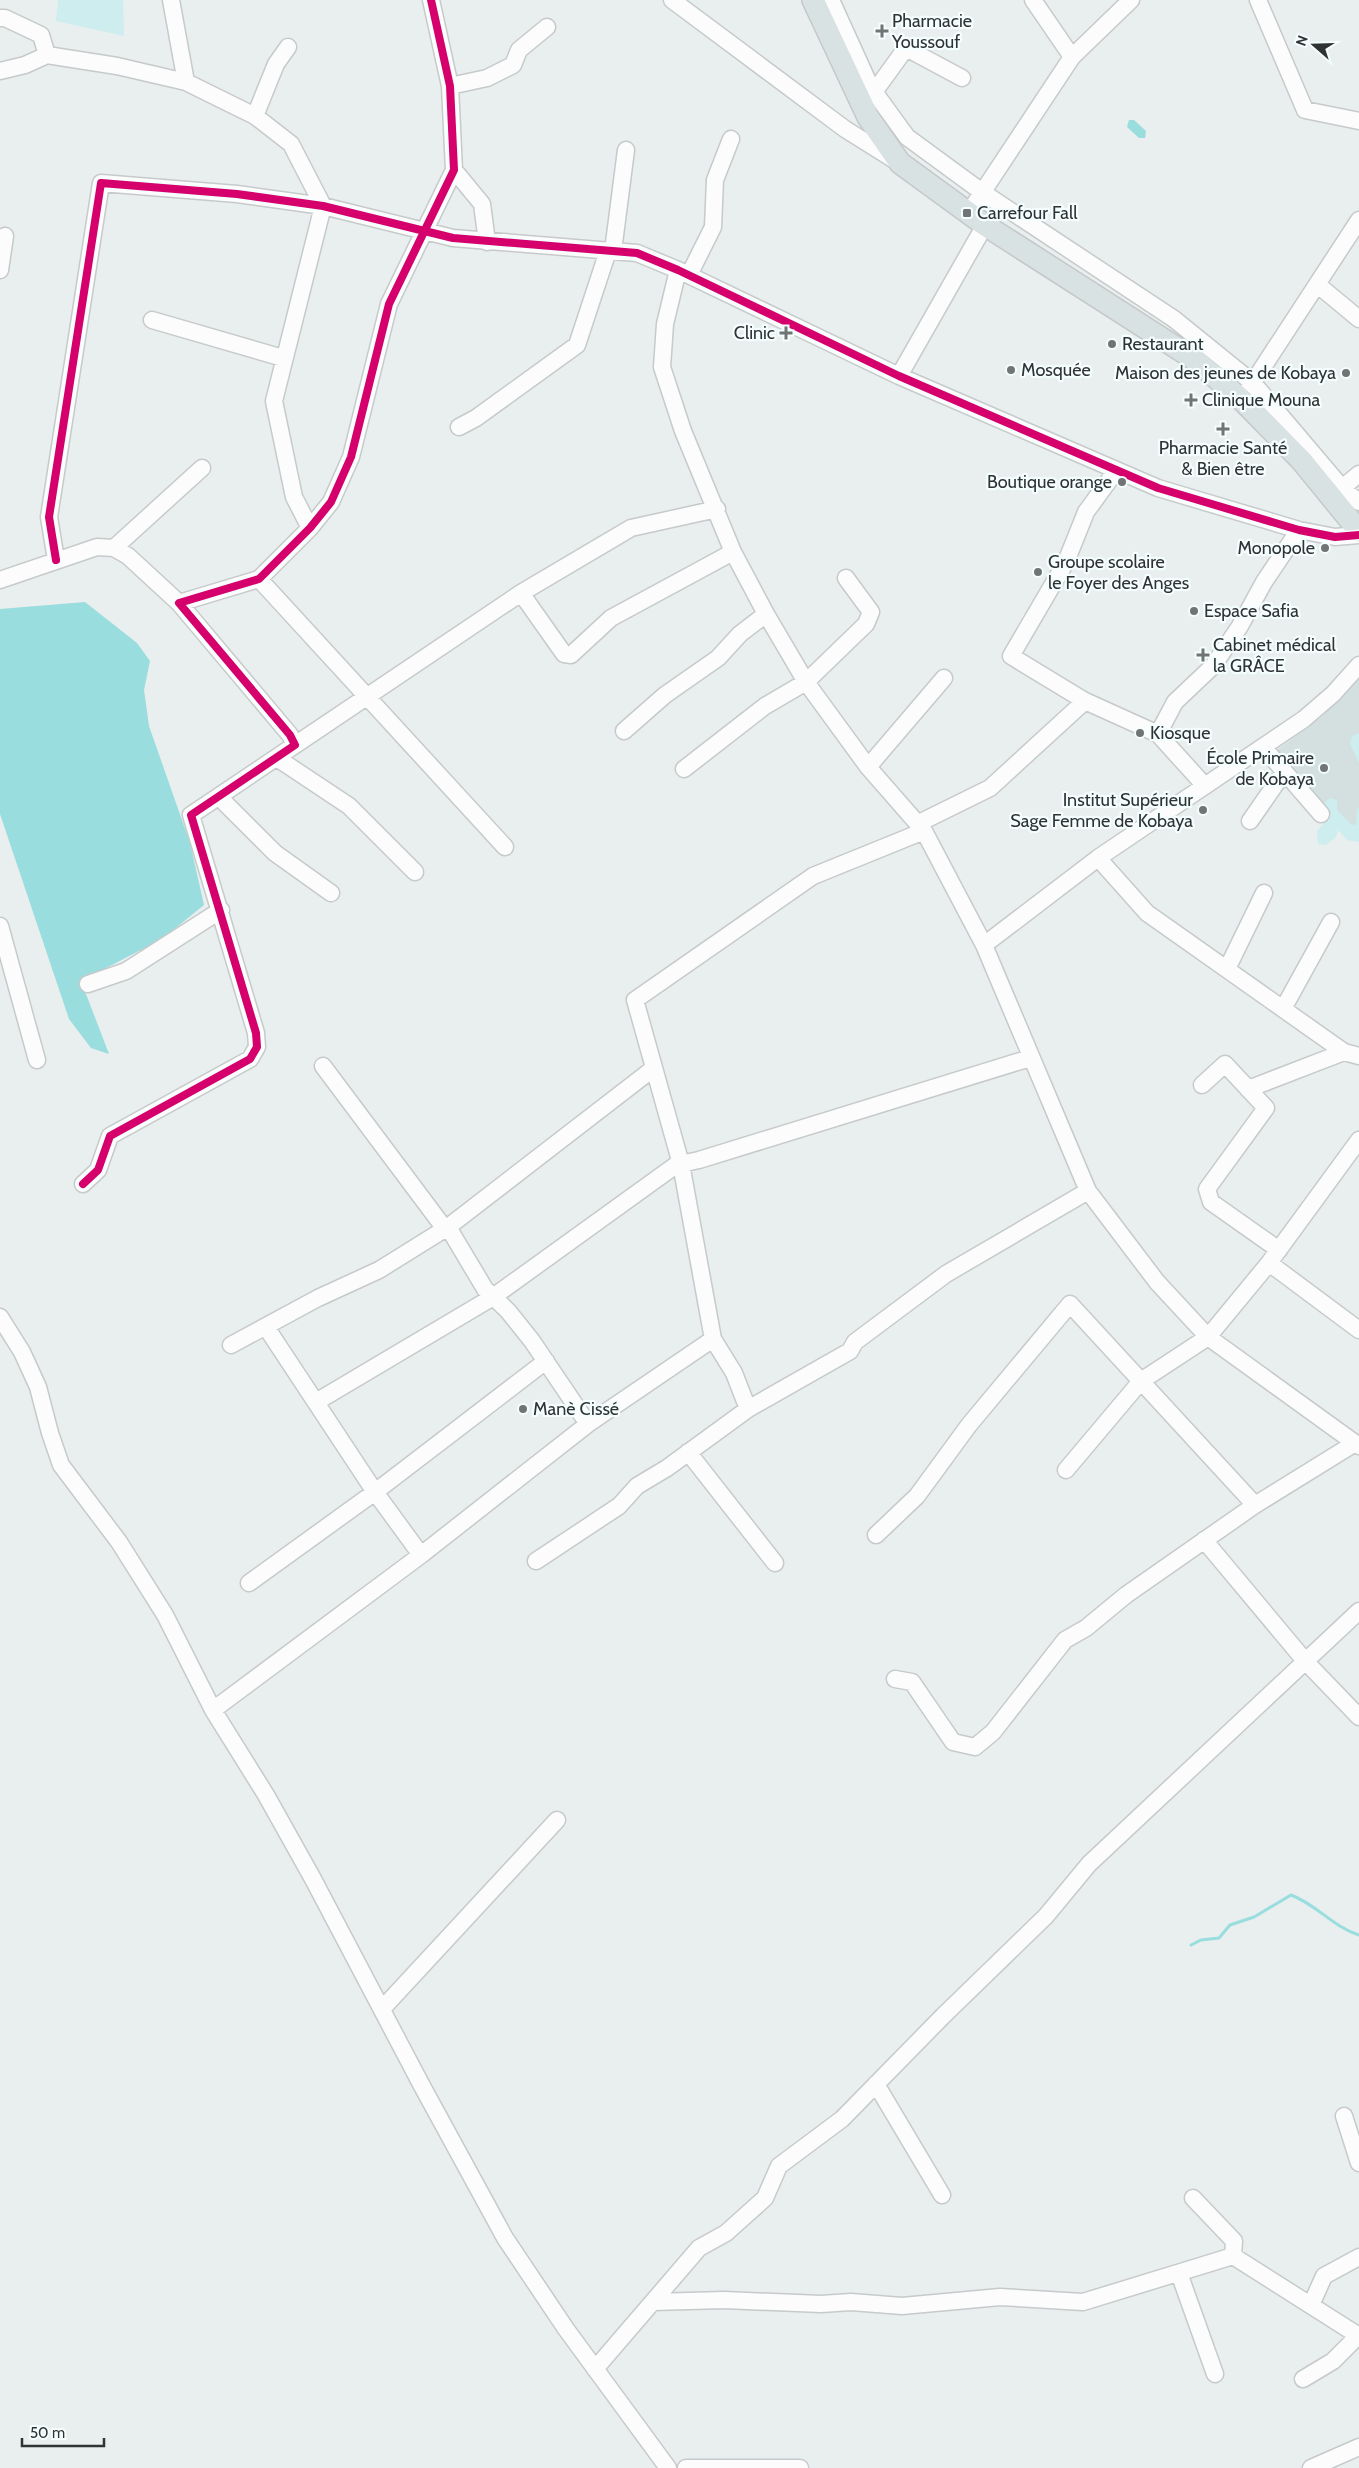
<svg xmlns="http://www.w3.org/2000/svg" width="1359" height="2468" font-family="Cabin,sans-serif">
<style>
.built{fill:#d4e0e0}
.green{fill:#cdedee}
.water{fill:#99dddf}
.lines{fill:none;stroke-linecap:round;stroke-linejoin:round}
.stream{stroke:#99dddf;stroke-width:3}
.minor-casing{stroke:#c6caca;stroke-width:19}
.major-casing{stroke:#c5c8c8;stroke-width:24}
.minor{stroke:#fcfcfc;stroke-width:16}
.major{stroke:#d9e2e2;stroke-width:21}
.cycleway-casing{stroke:#f4fefe;stroke-width:11}
.cycleway{stroke:#d6006c;stroke-width:8}
.poi-dot{fill:#707474;stroke:#f4fefe;stroke-width:2}
.labels{text-anchor:middle;stroke-width:4.5;stroke-linejoin:round;paint-order:stroke}
.poi-label{font-size:18px;fill:#2f3333;stroke:#f4fefe;text-anchor:start}
</style>
<rect width="100%" height="100%" fill="#e9eeee"/>
<path class="built" d="M1359 670V840L1358 842 1302 785 1277 750 1323 716Z"/>
<path class="green" d="M58 0H123L124 36 56 21Z
M1359 733V763L1350 744 1352 736Z
M1330 798 1337 800V810L1351 824 1356 826 1357 811 1359 807V842L1347 840 1338 830 1336 837 1326 845 1318 844 1317 831 1323 824 1319 808Z"/>
<path class="water" d="M1129 120H1134L1146 131 1145 138H1139L1127 127Z
M85 602 137 643 150 661 144 690 149 726 190 843 204 905 162 939 81 981 109 1054 91 1048 69 1019 0 814V609Z"/>
<g class="lines">
<path class="stream" d="M1191 1945 1201 1940 1219 1938 1230 1925 1254 1917 1291 1895C1316 1904 1333 1927 1359 1935"/>
<defs>
<path id="minor" d="M171 0 186 82
M672 0 845 129 896 161
M831 0 870 86 907 137 982 192 1174 319 1253 383 1342 488 1359 502
M1033 0 1072 57
M1258 0 1305 110 1359 121
M0 18H5L41 35 47 55
M0 71 25 65 47 55 117 66 186 82 255 116 291 144 323 206 274 401 294 497 310 528
M450 86 487 78 513 65 519 50 547 27
M870 86 877 88 906 48 962 78
M255 116 276 64 288 47
M454 170 482 204 487 242
M968 214 1072 57 1131 0
M613 251 626 150
M0 270 5 236
M678 270 665 324 662 367 683 431 733 552 766 614 806 682 868 767 924 831 984 945 1088 1191 1157 1282 1208 1337 1359 1446
M689 275 713 227 715 180 731 139
M1318 285 1359 319
M152 320 283 358
M899 376 985 225
M1248 390 1359 220
M459 427 476 418 577 345 608 251
M1114 469 1110 479 1086 512 1066 562 1011 656 1085 701 1158 734 1205 786
M1342 488 1359 474
M114 548 202 468
M56 560 49 517 101 183 237 194 323 206 453 238 637 253 678 270 899 376 1158 488 1299 530 1335 537 1359 535
M259 579 505 847
M0 580 97 547 114 548 128 556 179 603
M521 593 564 654 571 655 611 618 733 552
M624 731 665 695 718 658 740 634 766 614
M1158 734 1175 702 1213 666 1240 626 1264 582 1299 530
M295 745 521 593 631 528 717 509
M1264 748 1321 814
M277 758 349 806 415 872
M868 767 944 678
M684 769 765 706 806 682 866 624 871 612 846 578
M219 797 275 853 331 893
M1250 821 1284 772
M919 823 990 788 1085 701
M1098 858 1147 913 1344 1052 1359 1056
M0 926 37 1060
M984 945 1098 858 1304 719 1333 694 1359 665
M1227 969 1264 893
M88 984 126 971 221 910
M1283 1009 1331 922
M323 1066 445 1229
M1202 1085 1225 1064 1266 1108 1207 1189 1211 1202 1279 1250
M1248 1089 1344 1052
M83 1184 98 1170 110 1136 250 1059 257 1047 256 1033 191 815 295 745 290 735 179 603 259 579 310 528 331 502 351 457 389 304 454 170 450 86 431 0
M448 1227 654 1068
M1269 1263 1359 1330
M0 1317 22 1352 38 1387 50 1433 61 1465 119 1542 165 1615 213 1710 266 1795 313 1879 422 2086 505 2238 566 2329 668 2468
M266 1327 375 1492 421 1555
M713 1339 681 1164 635 1000 813 876 924 831
M231 1345 318 1298 379 1270 448 1227 485 1289 508 1311 532 1341 588 1424 713 1339 734 1373 748 1409
M316 1402 493 1297 676 1165 699 1160 1030 1058
M688 1452 775 1563
M1066 1470 1141 1381 1208 1337 1269 1263 1359 1140
M876 1535 917 1496 969 1425 1070 1304 1255 1505
M1204 1540 1306 1662 1359 1717
M536 1561 619 1506 637 1486 667 1468 748 1409 850 1351 855 1342 946 1274 1088 1191
M249 1583 375 1492 546 1361
M895 1679 912 1682 953 1742 975 1747 993 1732 1065 1640 1086 1628 1126 1595 1255 1505 1355 1443
M213 1710 421 1555 588 1424
M382 2009 557 1820
M876 2084 942 2195
M1344 2116 1359 2163
M1193 2198 1234 2241 1233 2256
M1179 2273 1215 2374
M653 2302 724 2300 821 2304 851 2302 902 2306 1000 2297 1083 2302 1233 2256 1359 2336
M1311 2305 1324 2276 1359 2257
M595 2369 699 2248 726 2233 765 2198 779 2166 842 2119 943 2016 1046 1916 1089 1864 1359 1611
M1303 2379 1333 2361 1359 2335
M686 2468H800
M1311 2468 1359 2447"/>
<path id="major" d="M813 0 868 117 900 163 985 225 1194 359 1242 400 1301 460 1359 531"/>
</defs>
<use href="#minor" class="minor-casing"/>
<use href="#major" class="major-casing"/>
<use href="#minor" class="minor"/>
<use href="#major" class="major"/>
<defs>
<path id="cycleway" d="M56 560 49 517 101 183 237 194 323 206 453 238 637 253 678 270 899 376 1158 488 1299 530 1335 537 1359 535
M83 1184 98 1170 110 1136 250 1059 257 1047 256 1033 191 815 295 745 290 735 179 603 259 579 310 528 331 502 351 457 389 304 454 170 450 86 431 0"/>
</defs>
<use href="#cycleway" class="cycleway-casing"/>
<use href="#cycleway" class="cycleway"/>
</g>
<g class="poi-dot">
<path d="M879.5 23.5h5v5h5v5h-5v5h-5v-5h-5v-5h5z"/>
<rect x="962" y="208" width="10" height="10" rx="2.5"/>
<path d="M783.5 325.5h5v5h5v5h-5v5h-5v-5h-5v-5h5z"/>
<circle cx="1112" cy="344" r="5"/>
<circle cx="1011" cy="370" r="5"/>
<circle cx="1346" cy="373" r="5"/>
<path d="M1188.5 392.5h5v5h5v5h-5v5h-5v-5h-5v-5h5z"/>
<path d="M1220.5 421.5h5v5h5v5h-5v5h-5v-5h-5v-5h5z"/>
<circle cx="1122" cy="482" r="5"/>
<circle cx="1325" cy="548" r="5"/>
<circle cx="1038" cy="572" r="5"/>
<circle cx="1194" cy="611" r="5"/>
<path d="M1200.5 647.5h5v5h5v5h-5v5h-5v-5h-5v-5h5z"/>
<circle cx="1140" cy="733" r="5"/>
<circle cx="1324" cy="768" r="5"/>
<circle cx="1203" cy="810" r="5"/>
<circle cx="523" cy="1409" r="5"/>
</g>
<g class="labels">
<g class="poi-label">
<text x="892" y="27">Pharmacie<tspan x="892" dy="21">Youssouf</tspan></text>
<text x="977" y="219">Carrefour Fall</text>
<text x="775" y="339" text-anchor="end">Clinic</text>
<text x="1122" y="350">Restaurant</text>
<text x="1021" y="376">Mosquée</text>
<text x="1336" y="379" text-anchor="end">Maison des jeunes de Kobaya</text>
<text x="1202" y="406">Clinique Mouna</text>
<text x="1223" y="454" text-anchor="middle">Pharmacie Santé<tspan x="1223" dy="21">&amp; Bien être</tspan></text>
<text x="1112" y="488" text-anchor="end">Boutique orange</text>
<text x="1315" y="554" text-anchor="end">Monopole</text>
<text x="1048" y="568">Groupe scolaire<tspan x="1048" dy="21">le Foyer des Anges</tspan></text>
<text x="1204" y="617">Espace Safia</text>
<text x="1213" y="651">Cabinet médical<tspan x="1213" dy="21">la GRÂCE</tspan></text>
<text x="1150" y="739">Kiosque</text>
<text x="1314" y="764" text-anchor="end">École Primaire<tspan x="1314" dy="21">de Kobaya</tspan></text>
<text x="1193" y="806" text-anchor="end">Institut Supérieur<tspan x="1193" dy="21">Sage Femme de Kobaya</tspan></text>
<text x="533" y="1415">Manè Cissé</text>
</g>
</g>
<g transform="translate(1314 45) rotate(290)" stroke="#f4fefe" stroke-width="4" paint-order="stroke">
<path d="M0-4L9 19L0 12L-9 19Z" fill="#2f3333"/>
<text y="-8" font-size="14" font-weight="bold" text-anchor="middle" fill="#2f3333">N</text>
</g>
<path d="M22 2438v8h82v-8" fill="none" stroke="#2f3333" stroke-width="2.5"/>
<text x="30" y="2438" font-size="15" fill="#2f3333" stroke="#f4fefe" stroke-width="4" paint-order="stroke">50 m</text>
</svg>
